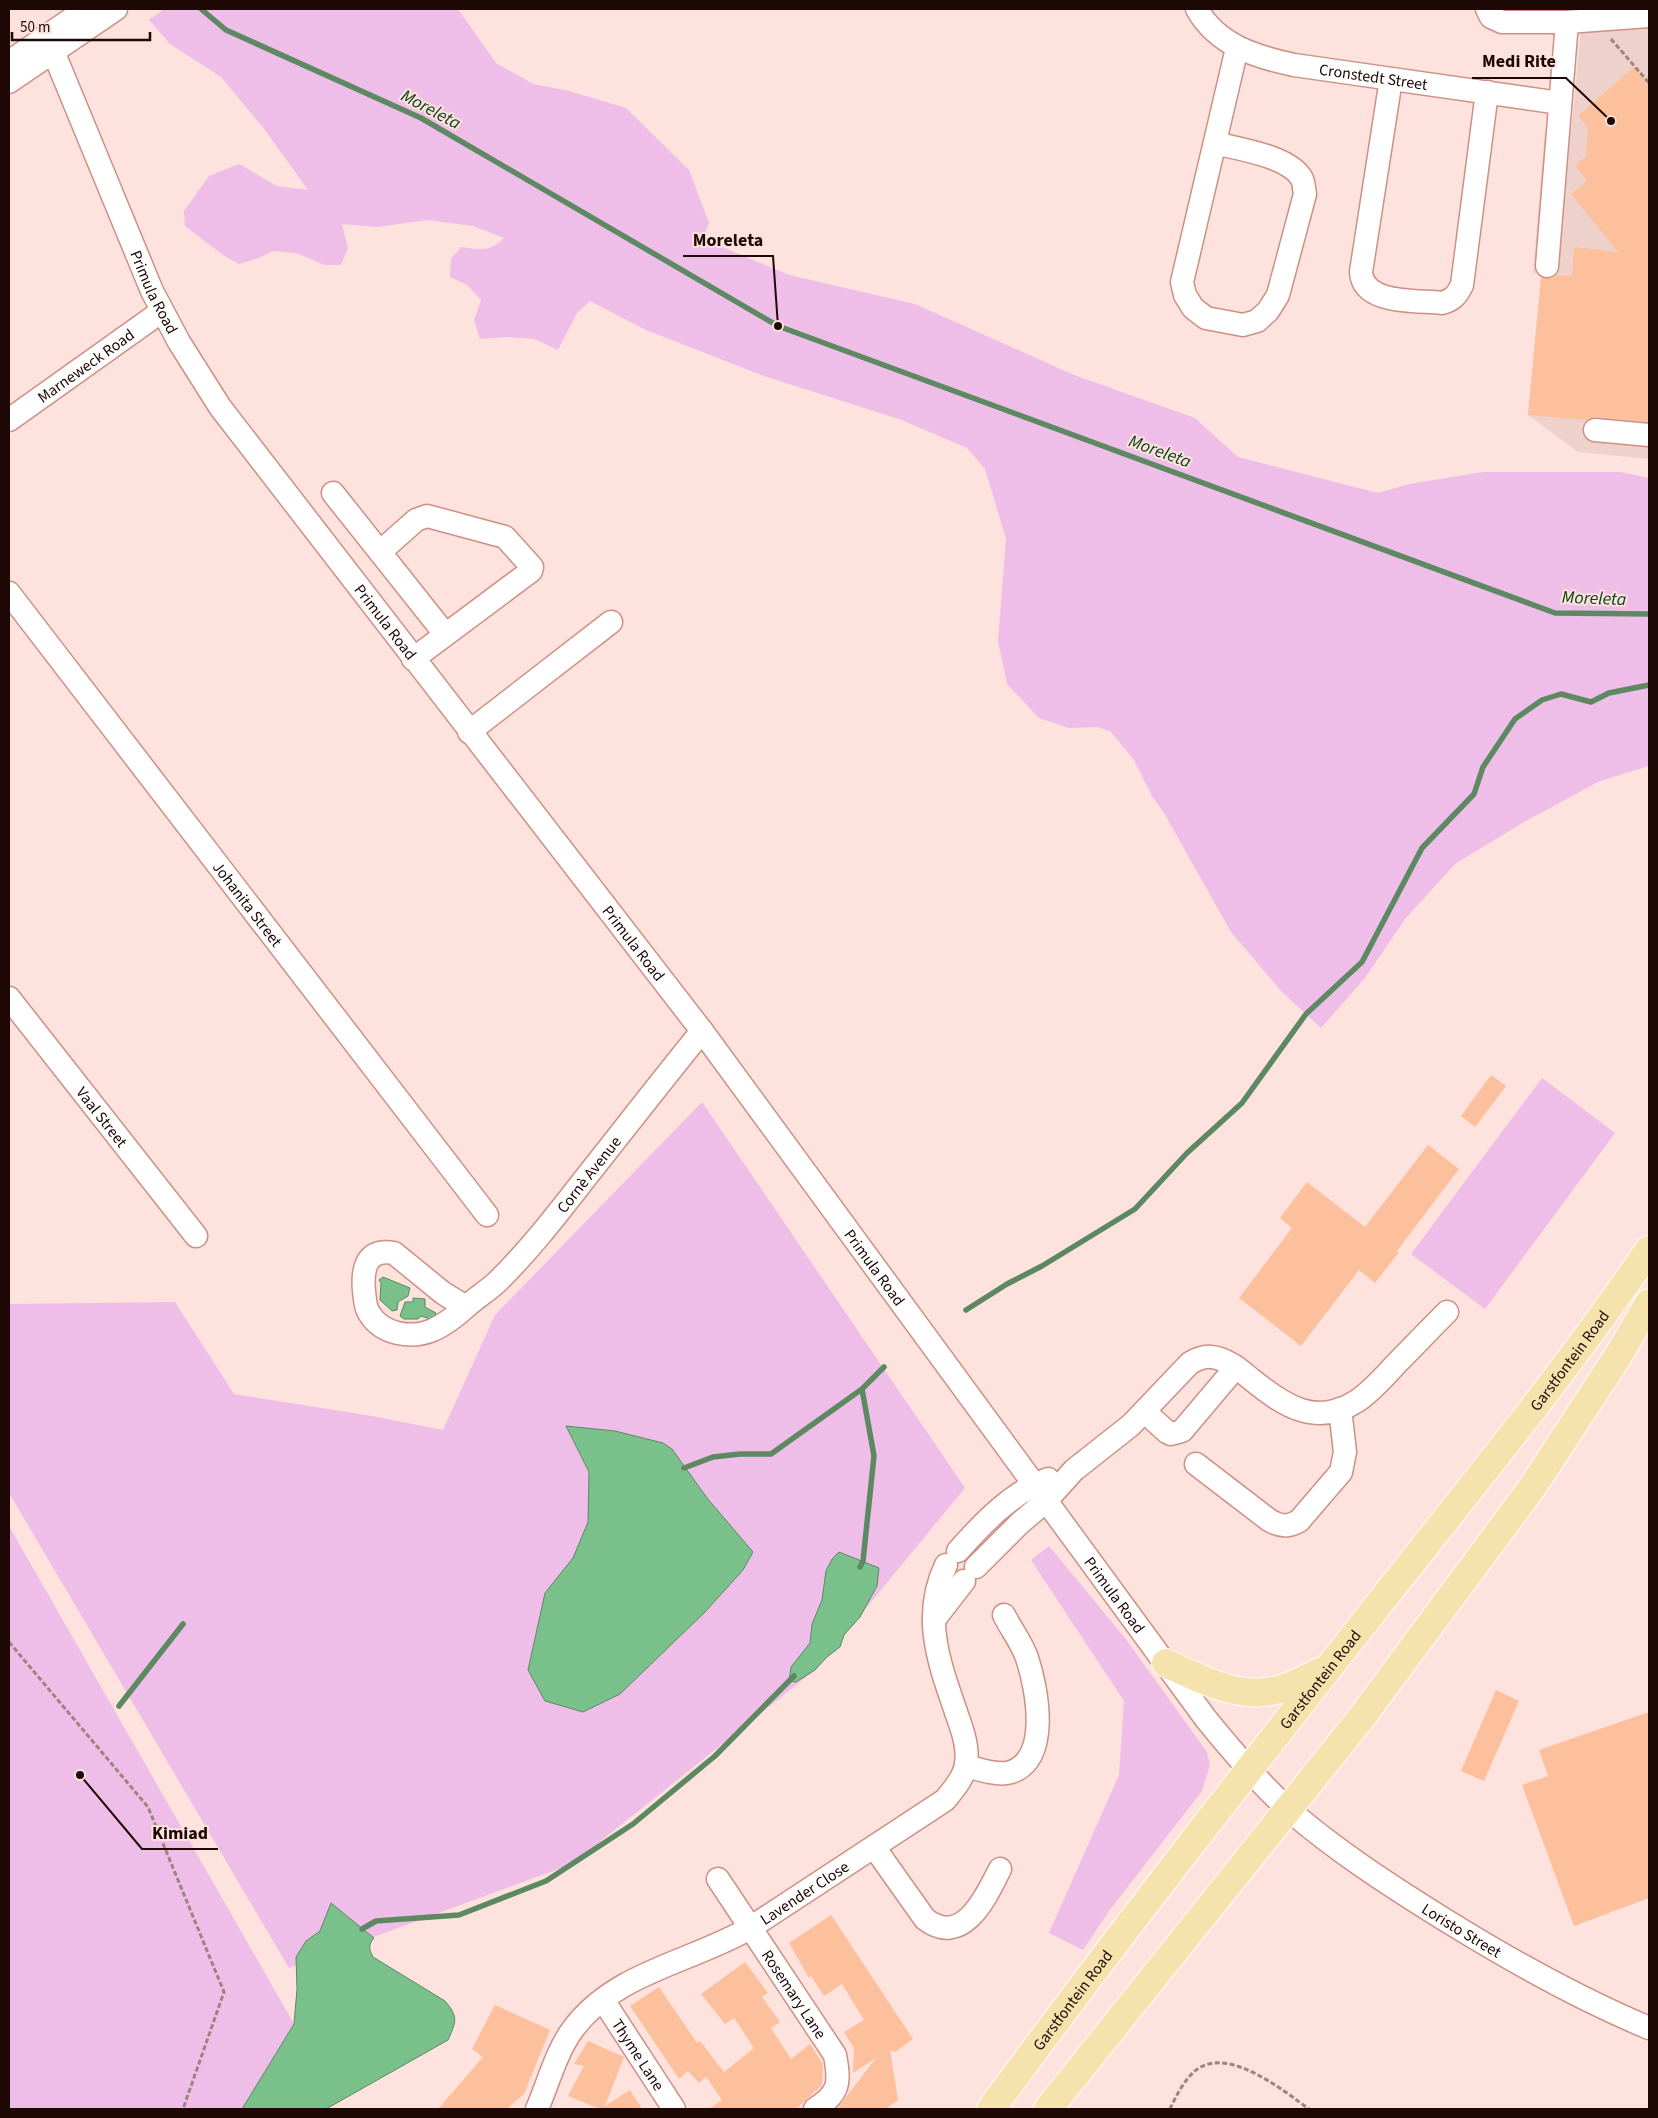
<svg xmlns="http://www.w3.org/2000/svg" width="1658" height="2118" font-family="'Source Sans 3',sans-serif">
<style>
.built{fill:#eed1cb}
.green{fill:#eebde8}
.water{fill:#79c08a;stroke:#5d8962}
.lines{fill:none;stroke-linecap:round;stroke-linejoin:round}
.stream{stroke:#5d8962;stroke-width:5.5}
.building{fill:#fdc09d}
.minor-casing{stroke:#ce9084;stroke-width:25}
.major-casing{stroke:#fff;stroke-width:30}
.path{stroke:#9d8480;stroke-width:3;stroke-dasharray:5 2.5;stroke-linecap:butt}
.minor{stroke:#fff;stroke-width:22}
.major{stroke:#f5e2ac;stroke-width:28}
.labels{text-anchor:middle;stroke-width:4;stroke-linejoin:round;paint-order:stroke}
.street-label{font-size:16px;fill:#1d0805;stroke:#fde2dd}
.water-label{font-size:18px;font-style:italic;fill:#09401d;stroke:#fde2dd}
.leader{fill:none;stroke:#1d0805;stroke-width:2}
.callout-dot{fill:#1d0805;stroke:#fde2dd;stroke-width:2}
.callout-label{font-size:18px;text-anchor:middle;font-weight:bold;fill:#1d0805;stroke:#fde2dd;stroke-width:4;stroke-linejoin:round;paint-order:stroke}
</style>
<rect width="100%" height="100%" fill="#fde2dd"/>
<path class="built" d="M1583 9H1649V459L1578 452 1528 415 1542 274 1533 273 1545 131 1571 132Z"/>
<path class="green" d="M164 9H458L496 63 533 84 569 91 626 108 689 170 709 223 703 239 789 275 915 304 1074 375 1195 418 1238 457 1378 493 1409 484 1483 472H1620L1649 478V766L1600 781 1524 822 1455 864 1405 919 1365 978 1321 1028 1282 992 1231 932 1164 813 1152 796 1134 760 1111 732 1098 727 1069 728 1039 718 1007 684 998 641 1006 539 985 469 967 448 899 419 764 376 646 330 590 301 577 313 558 350 534 339 509 337 480 339 474 320 481 300 467 285 450 277 451 259 461 247C479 250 490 252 504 238L473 226 428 220 377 227 342 224 348 248 341 265H325L296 253 273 251 259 258 239 264 223 255 185 226 184 211 209 176 239 164 277 186 308 190 265 130 221 77 170 44 149 20Z
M1542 1078 1615 1133 1485 1309 1411 1254Z
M702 1102 965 1488 815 1670 572 1864 289 1968 9 1493V1304L175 1302 234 1394 372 1416 443 1430 495 1315Z
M9 1526 294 2024 242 2109H9Z
M1049 1546 1125 1638 1207 1752 1210 1765 1202 1791 1109 1911 1083 1950 1049 1933 1119 1775 1124 1701 1031 1560Z"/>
<path class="water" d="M383 1277 410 1288 408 1296 398 1302 397 1310 392 1311 380 1300 381 1283 379 1280Z
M413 1298 425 1299V1307L436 1313 433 1320 421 1316 418 1319H404L400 1316 405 1302H413Z
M566 1426 615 1431 663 1443 672 1449 707 1498 753 1552 743 1570 705 1612 620 1694 583 1712 545 1701 528 1670 545 1593 573 1558 588 1522 589 1472Z
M839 1552 879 1568 877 1586 860 1617 844 1635 840 1647 827 1657 815 1670 796 1682 789 1681 791 1667 810 1643 812 1624 822 1600 826 1571 832 1559Z
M331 1903 374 1938C368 1945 369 1949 373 1957L445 2001C459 2017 456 2022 448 2040L326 2109H242L294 2024 297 1989 296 1957 306 1941 320 1931Z"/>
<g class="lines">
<path class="stream" d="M201 9 226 30 421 118 778 326 1555 613 1649 614
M966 1310 1007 1284 1042 1266 1135 1209 1187 1153 1242 1103 1306 1014 1362 962 1422 848 1474 794 1483 767 1515 719 1542 700 1561 694 1591 702 1609 693 1649 685
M684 1468 713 1457 740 1454H771L862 1389
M860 1567 863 1561 874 1456 862 1389 884 1367
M119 1706 183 1624
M362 1929 376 1921 459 1915 546 1881 633 1824 715 1756 794 1676"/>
</g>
<path class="building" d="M1634 67 1649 86V422L1596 417 1587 420 1528 415 1541 277 1552 278 1557 275 1572 276 1574 247 1618 252 1571 194 1587 181 1575 165 1586 156 1588 128 1578 116Z
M1491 1075 1506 1086 1475 1127 1461 1116Z
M1428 1145 1459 1169 1397 1251 1399 1252 1375 1283 1359 1270 1301 1346 1239 1298 1292 1228 1280 1218 1307 1182 1365 1227Z
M1496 1690 1519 1701 1484 1781 1461 1771Z
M1649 1712V1898L1574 1926 1522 1785 1548 1776 1539 1750Z
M831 1915 913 2039 895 2052 890 2050 898 2100 886 2109H837L876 2058 853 2073 854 2048 844 2032 864 2020 842 1984 824 1996 811 1976 809 1978 789 1943Z
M745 1962 768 1993 762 1997 780 2022 771 2028 791 2059 810 2044 823 2064 822 2085 796 2109H709L722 2100 706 2077 699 2083 688 2071 679 2079 630 2006 659 1987 697 2043 700 2041 724 2072 754 2048 734 2018 725 2024 701 1994Z
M495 2005 550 2030 524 2094 507 2109H438L483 2057 472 2049Z
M588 2041 624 2057 605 2106 630 2090 642 2109H600L568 2096 584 2066 574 2064Z"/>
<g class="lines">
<defs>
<g id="minor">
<path id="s1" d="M1197 9C1217 45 1256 57 1294 65L1560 103"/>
<path d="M1487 9 1491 17 1502 22H1567L1649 16"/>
<path id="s2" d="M44 37 53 51 152 291 179 342 220 407 702 1031 1206 1719C1232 1751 1258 1782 1288 1809 1335 1850 1389 1885 1442 1918 1508 1959 1577 1998 1649 2028"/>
<path d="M9 62 86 9"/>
<path d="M1391 79 1361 272C1363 305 1417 300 1442 303 1453 300 1457 295 1462 285L1487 92"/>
<path d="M9 82 116 9"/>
<path d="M1215 143C1238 149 1290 156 1302 179 1304 183 1304 190 1305 194L1278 295 1268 311 1257 321 1243 325 1206 318 1193 308 1185 295 1182 282 1237 48"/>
<path d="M1547 266 1567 22"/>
<path id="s3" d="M9 420 162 311"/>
<path d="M1595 430 1649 435"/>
<path d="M333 493 445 634"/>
<path d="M380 552 416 520 427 516 505 537 532 567 531 571 413 659"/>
<path id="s4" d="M9 593 487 1215"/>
<path d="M469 732 611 622"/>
<path id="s5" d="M9 998 196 1236"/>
<path id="s6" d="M466 1307 443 1293 394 1253C366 1248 362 1269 364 1291 365 1299 365 1307 369 1313 382 1335 412 1339 433 1330 446 1324 456 1316 467 1306 476 1298 487 1291 496 1283 530 1250 558 1213 587 1176 625 1128 663 1079 702 1031"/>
<path d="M1145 1412 1167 1432 1171 1434 1182 1431 1236 1367"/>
<path d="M1196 1464 1269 1520C1281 1527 1288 1527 1299 1521L1341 1472 1345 1452 1340 1409"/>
<path d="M958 1551C982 1524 1012 1492 1048 1479"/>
<path d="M976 1567 1020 1523 1046 1501 1074 1470 1131 1425 1190 1363C1196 1360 1203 1356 1211 1357 1226 1358 1240 1370 1251 1379 1283 1405 1316 1428 1357 1401 1372 1391 1384 1377 1396 1364 1413 1347 1430 1329 1447 1312"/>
<path d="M934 1620 964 1581"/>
<path d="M966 1766C978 1769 995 1775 1007 1773 1052 1764 1037 1688 1027 1658 1022 1643 1011 1629 1004 1615"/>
<path d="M874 1847 925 1919C963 1948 986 1897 1000 1869"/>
<path id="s7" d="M718 1879 835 2055C840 2083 840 2093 815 2109"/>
<path id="s8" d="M603 2000 674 2109"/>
<path id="s9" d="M537 2109C548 2084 556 2052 573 2029 615 1972 692 1962 750 1928L945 1800C953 1790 964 1778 966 1764 969 1745 961 1727 955 1709 938 1660 922 1615 946 1565"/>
</g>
<g id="major">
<path d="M1166 1663C1204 1681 1245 1703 1287 1687 1299 1683 1311 1676 1322 1671"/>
<path id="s10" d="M991 2109C1115 1940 1245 1774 1375 1609 1468 1491 1564 1374 1649 1250"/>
<path d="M1048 2109 1361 1718 1531 1489 1618 1356 1649 1303"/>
</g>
</defs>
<use href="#minor" class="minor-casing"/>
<use href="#major" class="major-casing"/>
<path class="path" d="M1611 39 1649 83
M9 1642 148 1807 224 1992 183 2109
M1170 2109C1176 2096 1186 2076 1199 2068 1231 2048 1284 2091 1309 2109"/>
<use href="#minor" class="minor"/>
<use href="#major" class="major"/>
</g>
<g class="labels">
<g class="street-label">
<text dy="6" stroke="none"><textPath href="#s1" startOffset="196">Cronstedt Street</textPath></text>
<text dy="6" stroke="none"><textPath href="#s2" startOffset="278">Primula Road</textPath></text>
<text dy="6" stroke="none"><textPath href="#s3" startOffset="94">Marneweck Road</textPath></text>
<text dy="6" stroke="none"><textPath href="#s2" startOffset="682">Primula Road</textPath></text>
<text dy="6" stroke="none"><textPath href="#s4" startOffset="392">Johanita Street</textPath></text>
<text dy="6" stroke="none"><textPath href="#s2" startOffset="1088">Primula Road</textPath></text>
<text dy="6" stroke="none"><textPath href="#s5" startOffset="151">Vaal Street</textPath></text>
<text dy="6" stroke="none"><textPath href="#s6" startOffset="466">Cornè Avenue</textPath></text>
<text dy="6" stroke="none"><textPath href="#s2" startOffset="1492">Primula Road</textPath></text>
<text dy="6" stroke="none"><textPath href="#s10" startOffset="946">Garstfontein Road</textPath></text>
<text dy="6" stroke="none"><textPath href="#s2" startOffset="1898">Primula Road</textPath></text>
<text dy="6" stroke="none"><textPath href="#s10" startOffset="541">Garstfontein Road</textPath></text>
<text dy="6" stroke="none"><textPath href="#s9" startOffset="359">Lavender Close</textPath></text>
<text dy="6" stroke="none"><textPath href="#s2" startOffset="2386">Loristo Street</textPath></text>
<text dy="6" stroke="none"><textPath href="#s7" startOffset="138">Rosemary Lane</textPath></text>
<text dy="6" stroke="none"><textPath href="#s10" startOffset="136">Garstfontein Road</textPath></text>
<text dy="6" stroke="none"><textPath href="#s8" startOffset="65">Thyme Lane</textPath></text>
</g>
<g class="water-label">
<text transform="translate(431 109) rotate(28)" y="6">Moreleta</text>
<text transform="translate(1160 451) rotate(20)" y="6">Moreleta</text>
<text transform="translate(1594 598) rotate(2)" y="6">Moreleta</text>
</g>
</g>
<path class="leader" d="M1611 121L1566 78H1472M778 326L773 256H683M80 1775L142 1849H218"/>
<g class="callout-dot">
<circle cx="1611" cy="121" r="5"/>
<circle cx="778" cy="326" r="5"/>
<circle cx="80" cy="1775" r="5"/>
</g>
<g class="callout-label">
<text x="1519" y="67">Medi Rite</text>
<text x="728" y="246">Moreleta</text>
<text x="180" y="1839">Kimiad</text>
</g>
<rect width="1658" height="2118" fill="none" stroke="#1d0805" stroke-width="20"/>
<path d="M12 32v8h138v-8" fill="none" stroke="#1d0805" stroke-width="2.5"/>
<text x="20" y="32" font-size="15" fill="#1d0805" stroke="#fde2dd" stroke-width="4" paint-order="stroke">50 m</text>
</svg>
